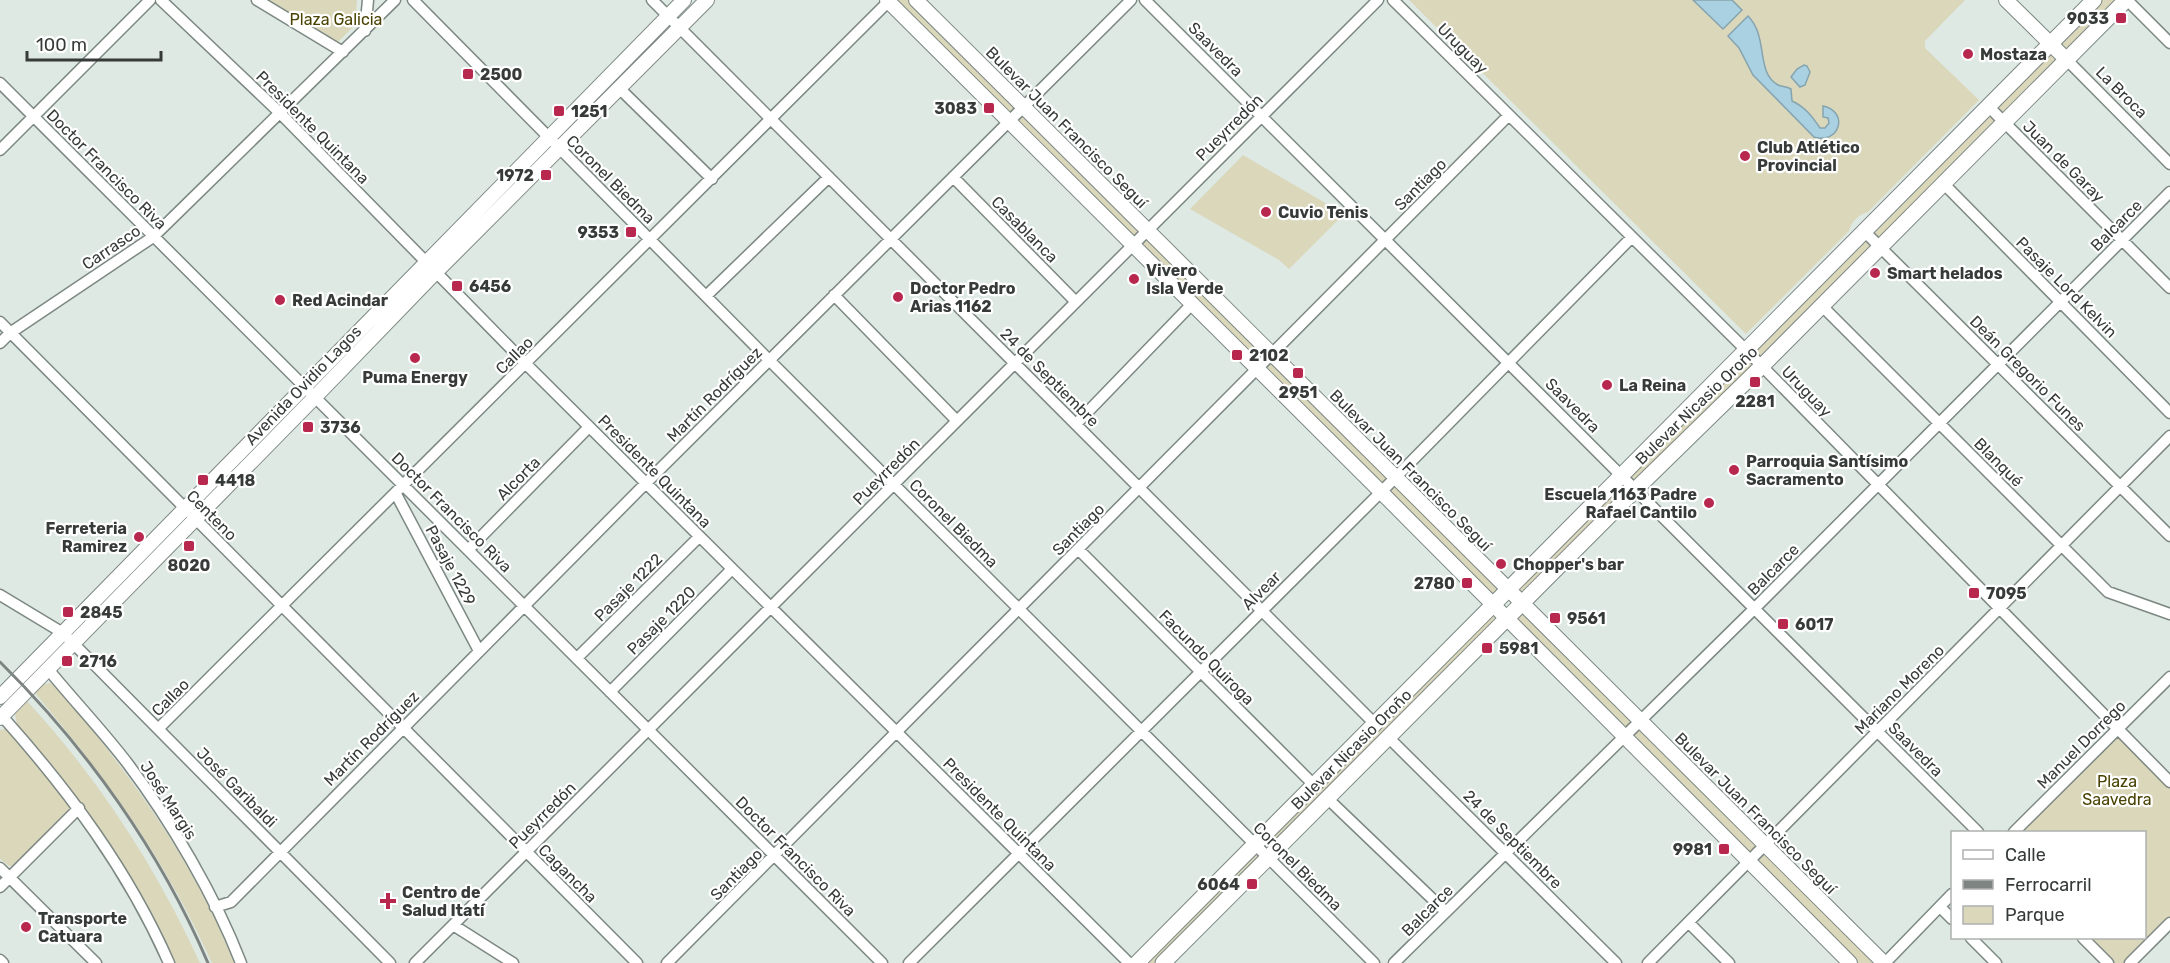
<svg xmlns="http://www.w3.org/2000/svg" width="2170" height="963" font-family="Rubik,sans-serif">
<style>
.green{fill:#dad7bb;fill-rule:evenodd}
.water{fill:#a9d1e1;stroke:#86a4af;stroke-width:1.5}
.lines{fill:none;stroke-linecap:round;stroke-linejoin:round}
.street-casing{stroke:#7d8883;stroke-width:13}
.secondary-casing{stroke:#7d8883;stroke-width:16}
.primary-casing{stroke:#7d8883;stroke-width:17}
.street{stroke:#fff;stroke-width:10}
.secondary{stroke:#fff;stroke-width:14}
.primary{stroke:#fff;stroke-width:15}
.rail{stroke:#7d8481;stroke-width:3}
.poi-dot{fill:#b8284e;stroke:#fff;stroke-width:2}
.labels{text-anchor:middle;stroke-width:4.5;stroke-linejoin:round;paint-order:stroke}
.poi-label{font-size:16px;font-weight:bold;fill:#363b39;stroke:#fff;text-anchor:start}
.park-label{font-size:16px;fill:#494203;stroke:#fff}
.street-label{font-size:16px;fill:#363b39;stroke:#fff}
</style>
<rect width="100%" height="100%" fill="#dee9e3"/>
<path class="green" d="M269 0H357L355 25 338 42Z
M887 0H916L1508 590 2094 0H2126L1522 603 1884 963H1850L1507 619 1163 963H1137L1493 605ZM1508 590 1522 603 1507 618 1494 605Z
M1409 0H1965L1925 41V48L1979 100 1868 212C1859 214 1851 222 1849 231L1746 334Z
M1243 155 1344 214 1289 269 1279 260 1190 209Z
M49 683 55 685C127 770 193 859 234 963H212C165 859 108 780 35 693L42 685Z
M27 701C99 779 156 867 200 963H174C136 875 82 796 17 725L15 714Z
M5 729 11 732 70 805 67 814 14 866H9L0 859V730Z
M2117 730 2170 782V923L2130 963H2108L2083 938H2144V832H2014Z"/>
<path class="water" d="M1693 0H1732L1742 10 1723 29Z
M1748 16C1769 37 1755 72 1778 85 1782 87 1786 86 1791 89L1792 101C1805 107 1812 116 1820 128H1825L1829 123 1828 118 1823 117V106C1850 112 1839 145 1814 137L1753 75 1739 48 1728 36Z
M1804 65 1807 66 1810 72 1805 85 1800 87 1791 77 1797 69Z"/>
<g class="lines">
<defs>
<path id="street" d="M161 0 280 113 526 364 1129 963
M257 0 343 52
M413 0 769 360 1374 963
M652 0 1375 724
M1145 0 1978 832
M1393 0 1754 358 2170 782
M2127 0 2170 43
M365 31 368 0
M2066 59 2170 164
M0 83 882 963
M619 88 712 179
M1988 106 2170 288
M0 150 150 0
M953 177 1076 302
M1943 183 2170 413
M1864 231 2170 536
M834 295 957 421
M706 296 829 177
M1822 306 2108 592 2170 614
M0 322 637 963
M0 343 10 333 153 237 395 0
M1076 424 1192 304
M396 494 479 651
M468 550 589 427
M1079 550 1314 785
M0 595 63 633 390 963
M577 658 699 537
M48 669C74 701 103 731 128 764 171 821 215 896 241 963
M610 692 732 569
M2 716C69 791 128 870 169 963
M158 729 890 0
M1388 737 1616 963
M1327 798 1446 912
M2014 832 2170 677
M0 868 96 963
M0 887 79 808
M215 907 231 902 646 483 1131 0
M1940 907 1952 919
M1689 923 1729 963
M453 925 513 963
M1971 938 1996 963
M2083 938 2108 963
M0 960 3 963
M415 963 1378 0
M667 963 1509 115
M909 963 1395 478 1632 237
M1394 963 1755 608 2170 192
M1648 963 2170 436
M1885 963 1952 894
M2130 963 2170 923"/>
<path id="secondary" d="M887 0 1381 492 1850 963
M916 0 1884 963
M2006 0 2066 59
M0 697 684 0
M0 718 315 397 435 273 707 0"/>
<path id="primary" d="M1137 963 2094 0
M1163 963 1636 489 1762 366 2126 0"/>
</defs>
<use href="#street" class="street-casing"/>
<use href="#secondary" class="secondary-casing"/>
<use href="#primary" class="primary-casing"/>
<use href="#street" class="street"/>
<use href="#secondary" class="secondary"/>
<use href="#primary" class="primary"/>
<path class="rail" d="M0 662C87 748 160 851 208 963"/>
</g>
<g class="poi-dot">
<rect x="2115" y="12" width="12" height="12" rx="3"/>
<circle cx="1968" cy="54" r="6"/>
<rect x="462" y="68" width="12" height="12" rx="3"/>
<rect x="983" y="102" width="12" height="12" rx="3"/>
<rect x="553" y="105" width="12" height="12" rx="3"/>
<circle cx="1745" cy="156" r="6"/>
<rect x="540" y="169" width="12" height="12" rx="3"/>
<circle cx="1266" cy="212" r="6"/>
<rect x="625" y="226" width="12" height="12" rx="3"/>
<circle cx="1875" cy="273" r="6"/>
<circle cx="1134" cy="279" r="6"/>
<rect x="451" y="280" width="12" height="12" rx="3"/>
<circle cx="898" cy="297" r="6"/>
<circle cx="280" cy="300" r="6"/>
<rect x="1231" y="349" width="12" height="12" rx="3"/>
<circle cx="415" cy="358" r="6"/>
<rect x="1292" y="367" width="12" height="12" rx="3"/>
<rect x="1749" y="376" width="12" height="12" rx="3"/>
<circle cx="1607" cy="385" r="6"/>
<rect x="302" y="421" width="12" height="12" rx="3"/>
<circle cx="1734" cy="470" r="6"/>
<rect x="197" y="474" width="12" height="12" rx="3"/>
<circle cx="1709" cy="503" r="6"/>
<circle cx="139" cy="537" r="6"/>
<rect x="183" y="540" width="12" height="12" rx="3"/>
<circle cx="1501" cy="564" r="6"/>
<rect x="1461" y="577" width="12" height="12" rx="3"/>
<rect x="1968" y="587" width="12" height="12" rx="3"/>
<rect x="62" y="606" width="12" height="12" rx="3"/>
<rect x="1549" y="612" width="12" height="12" rx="3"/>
<rect x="1777" y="618" width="12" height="12" rx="3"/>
<rect x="1481" y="642" width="12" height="12" rx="3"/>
<rect x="61" y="655" width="12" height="12" rx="3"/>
<rect x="1718" y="843" width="12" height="12" rx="3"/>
<rect x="1246" y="878" width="12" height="12" rx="3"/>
<path d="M385 892h6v6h6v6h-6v6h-6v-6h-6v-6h6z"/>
<circle cx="26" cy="927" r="6"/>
</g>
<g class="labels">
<g class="poi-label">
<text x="2109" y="24" text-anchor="end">9033</text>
<text x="1980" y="60">Mostaza</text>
<text x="480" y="80">2500</text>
<text x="977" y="114" text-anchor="end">3083</text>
<text x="571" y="117">1251</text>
<text x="1757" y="153">Club Atlético<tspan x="1757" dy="18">Provincial</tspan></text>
<text x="534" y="181" text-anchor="end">1972</text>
<text x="1278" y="218">Cuvio Tenis</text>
<text x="619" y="238" text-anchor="end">9353</text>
<text x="1146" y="276">Vivero<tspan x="1146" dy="18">Isla Verde</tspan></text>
<text x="1887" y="279">Smart helados</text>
<text x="469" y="292">6456</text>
<text x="910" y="294">Doctor Pedro<tspan x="910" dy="18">Arias 1162</tspan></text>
<text x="292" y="306">Red Acindar</text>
<text x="1249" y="361">2102</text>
<text x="415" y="383" text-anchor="middle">Puma Energy</text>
<text x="1619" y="391">La Reina</text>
<text x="1298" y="398" text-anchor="middle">2951</text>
<text x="1755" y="407" text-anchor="middle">2281</text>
<text x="320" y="433">3736</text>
<text x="1746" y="467">Parroquia Santísimo<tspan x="1746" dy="18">Sacramento</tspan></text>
<text x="215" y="486">4418</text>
<text x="1697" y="500" text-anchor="end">Escuela 1163 Padre<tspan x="1697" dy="18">Rafael Cantilo</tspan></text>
<text x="127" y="534" text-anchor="end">Ferreteria<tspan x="127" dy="18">Ramirez</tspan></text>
<text x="1513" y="570">Chopper's bar</text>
<text x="189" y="571" text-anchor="middle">8020</text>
<text x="1455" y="589" text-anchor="end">2780</text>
<text x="1986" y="599">7095</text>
<text x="80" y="618">2845</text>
<text x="1567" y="624">9561</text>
<text x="1795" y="630">6017</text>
<text x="1499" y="654">5981</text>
<text x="79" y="667">2716</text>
<text x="1712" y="855" text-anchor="end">9981</text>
<text x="1240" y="890" text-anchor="end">6064</text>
<text x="402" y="898">Centro de<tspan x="402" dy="18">Salud Itatí</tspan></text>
<text x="38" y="924">Transporte<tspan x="38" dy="18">Catuara</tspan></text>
</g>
<g class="park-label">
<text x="336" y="25">Plaza Galicia</text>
<text x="2117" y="787">Plaza<tspan x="2117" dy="18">Saavedra</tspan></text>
</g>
<g class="street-label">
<text transform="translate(1463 48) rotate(45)" y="6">Uruguay</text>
<text transform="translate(1216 49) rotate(45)" y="6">Saavedra</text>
<text transform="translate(2122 92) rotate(45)" y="6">La Broca</text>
<text transform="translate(313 127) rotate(45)" y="6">Presidente Quintana</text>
<text transform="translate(1067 127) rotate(45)" y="6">Bulevar Juan Francisco Seguí</text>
<text transform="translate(1229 127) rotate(-45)" y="6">Pueyrredón</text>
<text transform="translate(2064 161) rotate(45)" y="6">Juan de Garay</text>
<text transform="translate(107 169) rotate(45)" y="6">Doctor Francisco Riva</text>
<text transform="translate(611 179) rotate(45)" y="6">Coronel Biedma</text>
<text transform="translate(1420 184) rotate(-45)" y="6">Santiago</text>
<text transform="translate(2116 225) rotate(-45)" y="6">Balcarce</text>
<text transform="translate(1025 229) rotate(45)" y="6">Casablanca</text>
<text transform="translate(111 247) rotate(-34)" y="6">Carrasco</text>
<text transform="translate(2067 287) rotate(45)" y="6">Pasaje Lord Kelvin</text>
<text transform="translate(514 355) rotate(-45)" y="6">Callao</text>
<text transform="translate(2028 373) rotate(45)" y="6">Deán Gregorio Funes</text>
<text transform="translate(1050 377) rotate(45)" y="6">24 de Septiembre</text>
<text transform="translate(303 385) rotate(-46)" y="6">Avenida Ovidio Lagos</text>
<text transform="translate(1807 391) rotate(46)" y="6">Uruguay</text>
<text transform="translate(714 394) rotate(-45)" y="6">Martín Rodríguez</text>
<text transform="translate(1573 405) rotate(45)" y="6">Saavedra</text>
<text transform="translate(1696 405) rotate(-44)" y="6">Bulevar Nicasio Oroño</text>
<text transform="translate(1999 462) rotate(45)" y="6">Blanqué</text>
<text transform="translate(1411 470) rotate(45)" y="6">Bulevar Juan Francisco Seguí</text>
<text transform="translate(655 471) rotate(45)" y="6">Presidente Quintana</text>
<text transform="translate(886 471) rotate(-45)" y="6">Pueyrredón</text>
<text transform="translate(518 478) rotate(-45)" y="6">Alcorta</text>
<text transform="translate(452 512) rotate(45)" y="6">Doctor Francisco Riva</text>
<text transform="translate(212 515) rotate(45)" y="6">Centeno</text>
<text transform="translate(954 523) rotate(45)" y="6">Coronel Biedma</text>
<text transform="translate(1078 529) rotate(-45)" y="6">Santiago</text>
<text transform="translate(451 565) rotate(62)" y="6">Pasaje 1229</text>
<text transform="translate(1773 569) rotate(-45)" y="6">Balcarce</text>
<text transform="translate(628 587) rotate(-45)" y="6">Pasaje 1222</text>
<text transform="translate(1261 590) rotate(-45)" y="6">Alvear</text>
<text transform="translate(661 620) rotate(-45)" y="6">Pasaje 1220</text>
<text transform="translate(1207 657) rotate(45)" y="6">Facundo Quiroga</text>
<text transform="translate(1899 689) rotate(-45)" y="6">Mariano Moreno</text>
<text transform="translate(170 697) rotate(-45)" y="6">Callao</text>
<text transform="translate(371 738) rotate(-45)" y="6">Martín Rodríguez</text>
<text transform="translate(2081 744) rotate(-45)" y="6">Manuel Dorrego</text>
<text transform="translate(1351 749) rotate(-45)" y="6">Bulevar Nicasio Oroño</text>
<text transform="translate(1916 749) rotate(45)" y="6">Saavedra</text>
<text transform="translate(237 787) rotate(45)" y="6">José Garibaldi</text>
<text transform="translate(169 800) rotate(57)" y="6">José Margis</text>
<text transform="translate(1756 813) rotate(45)" y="6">Bulevar Juan Francisco Seguí</text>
<text transform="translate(1000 814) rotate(45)" y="6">Presidente Quintana</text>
<text transform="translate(542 815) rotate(-45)" y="6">Pueyrredón</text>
<text transform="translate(1513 839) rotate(45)" y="6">24 de Septiembre</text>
<text transform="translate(796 856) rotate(45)" y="6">Doctor Francisco Riva</text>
<text transform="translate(1298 866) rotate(45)" y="6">Coronel Biedma</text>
<text transform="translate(568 873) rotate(45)" y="6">Cagancha</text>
<text transform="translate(736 874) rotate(-45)" y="6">Santiago</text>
<text transform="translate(1427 910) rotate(-45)" y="6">Balcarce</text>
</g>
</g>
<rect x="1951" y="831" width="195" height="108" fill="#ffffff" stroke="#afb1b0" stroke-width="1.5"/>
<rect x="1963" y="850" width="30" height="9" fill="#ffffff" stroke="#afb1b0" stroke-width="1.5"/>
<text x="2005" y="861" font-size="18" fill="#363b39">Calle</text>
<rect x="1963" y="880" width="30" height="9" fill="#7d8481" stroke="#afb1b0" stroke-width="1.5"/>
<text x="2005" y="891" font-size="18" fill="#363b39">Ferrocarril</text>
<rect x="1963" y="906" width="30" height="18" fill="#dad7bb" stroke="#afb1b0" stroke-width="1.5"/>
<text x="2005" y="921" font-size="18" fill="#363b39">Parque</text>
<path d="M27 51v9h134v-9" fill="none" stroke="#363b39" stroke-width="3"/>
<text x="36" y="51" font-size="18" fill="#363b39" stroke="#ffffff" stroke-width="4.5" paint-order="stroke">100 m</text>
</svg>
